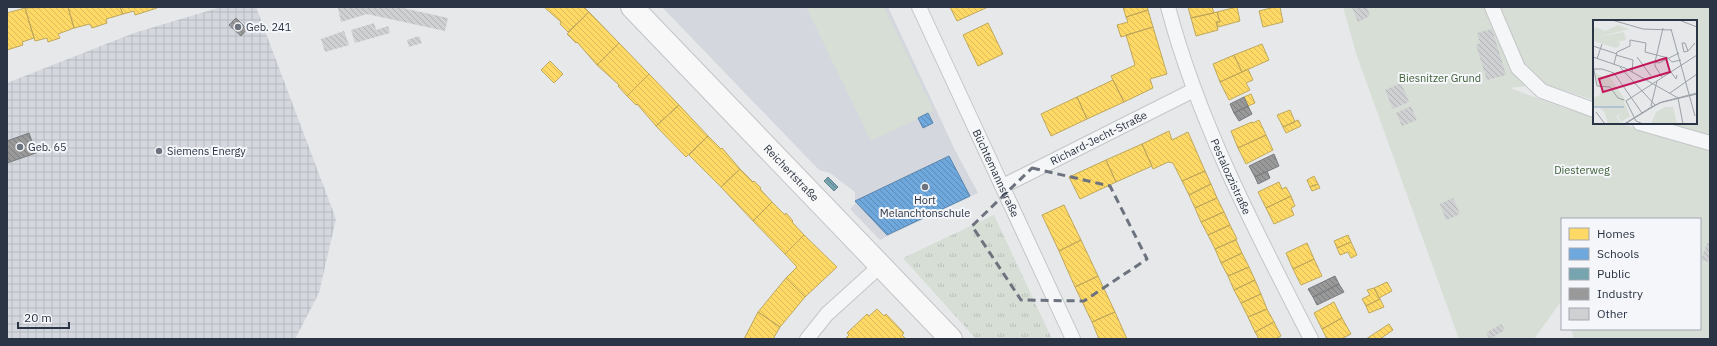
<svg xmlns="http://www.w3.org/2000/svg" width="1717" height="346" font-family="'IBM Plex Sans',sans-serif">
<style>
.built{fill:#d4d7dd}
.industrial{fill:url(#industrial-grid)}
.grass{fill:url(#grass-tufts)}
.green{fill:#d6ded6}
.homes{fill:url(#homes-back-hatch);stroke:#bfa85c}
.schools{fill:url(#schools-back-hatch);stroke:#5b85ae}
.public{fill:url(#public-back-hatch);stroke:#60838f}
.industry{fill:url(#industry-back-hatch);stroke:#787b80}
.building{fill:url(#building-back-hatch)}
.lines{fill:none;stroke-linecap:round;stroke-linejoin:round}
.minor-casing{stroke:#c4c6c8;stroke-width:16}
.primary-casing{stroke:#c2c4c8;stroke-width:24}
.minor{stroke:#f5f6f7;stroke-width:14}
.primary{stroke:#f8f8f8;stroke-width:22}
.marked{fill:none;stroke:#6c737e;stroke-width:3;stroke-dasharray:8 5;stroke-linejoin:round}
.poi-dot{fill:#6c737e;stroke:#f4f6f9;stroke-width:1.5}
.labels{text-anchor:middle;stroke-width:4;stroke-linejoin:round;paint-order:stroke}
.poi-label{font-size:11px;fill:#2b3444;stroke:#f4f6f9;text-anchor:start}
.park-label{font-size:11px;fill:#3f6038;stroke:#f4f6f9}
.street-label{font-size:11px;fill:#2b3444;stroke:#f4f6f9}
.inset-river{fill:none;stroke:#b4c3d4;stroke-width:2}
.inset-road{fill:none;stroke:#9ba0a8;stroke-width:1}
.view{fill:#c2185b;fill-opacity:0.15;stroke:#c2185b;stroke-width:2}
.inset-edge{fill:none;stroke:#2b3444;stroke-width:2}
</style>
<defs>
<pattern id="industrial-grid" width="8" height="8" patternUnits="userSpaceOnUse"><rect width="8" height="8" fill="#d4d7dd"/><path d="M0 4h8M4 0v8" fill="none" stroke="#b6b9bf"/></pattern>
<pattern id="grass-tufts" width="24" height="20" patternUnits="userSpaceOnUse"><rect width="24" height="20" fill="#d6ded6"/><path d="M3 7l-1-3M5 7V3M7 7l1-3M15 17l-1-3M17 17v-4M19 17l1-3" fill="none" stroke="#b8bfb9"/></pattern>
<pattern id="homes-back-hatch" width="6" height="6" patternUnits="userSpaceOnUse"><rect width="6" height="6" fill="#ffd966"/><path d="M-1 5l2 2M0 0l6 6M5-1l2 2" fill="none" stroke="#dbbb5a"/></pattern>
<pattern id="schools-back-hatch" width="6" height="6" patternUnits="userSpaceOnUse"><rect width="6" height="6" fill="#6fa8dc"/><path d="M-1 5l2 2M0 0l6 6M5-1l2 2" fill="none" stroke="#5b8ab4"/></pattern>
<pattern id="public-back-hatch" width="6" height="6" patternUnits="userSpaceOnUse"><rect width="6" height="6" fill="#76a5af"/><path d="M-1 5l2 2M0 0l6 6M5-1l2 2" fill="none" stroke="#618790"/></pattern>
<pattern id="industry-back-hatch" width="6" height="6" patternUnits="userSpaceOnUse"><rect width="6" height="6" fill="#999"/><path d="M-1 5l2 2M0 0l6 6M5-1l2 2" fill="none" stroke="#7d7e7e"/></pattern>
<pattern id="building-back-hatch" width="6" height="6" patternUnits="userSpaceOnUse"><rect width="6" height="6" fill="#ced0d2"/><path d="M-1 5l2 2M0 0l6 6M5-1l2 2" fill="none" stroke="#b1b3b6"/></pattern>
</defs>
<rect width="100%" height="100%" fill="#e6e8ea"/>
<path class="built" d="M662 7H888L955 150 978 193 880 240 850 209 855 204V192L830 173 819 170Z"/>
<path class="industrial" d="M221 7H256L336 219 319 293 295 339H7V83L134 33Z"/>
<path class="grass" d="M994 215 1052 339H976L903 258Z"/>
<path class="green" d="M811 7H884L934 111 871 141 807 9Z
M1343 7H1710V136L1667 123H1696V21H1594V100L1544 84 1510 88 1567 109 1594 116V123H1617L1710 149V339H1574L1571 329H1700V219H1562V300L1534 339H1459L1357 56Z"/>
<path class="homes" d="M68 7H120L123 14 106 19 107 23 92 28 90 24 74 28Z
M68 7 74 28 58 34 60 38 48 42 47 38 35 41 25 8Z
M120 7H156L157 8 135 15 134 11 123 14Z
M544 7H584L589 12 568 32 560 24 561 22Z
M950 7H988L957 21Z
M1123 7H1147L1148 10 1126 17Z
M1188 7H1212L1214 13 1191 18Z
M1237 7 1240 21 1218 27 1216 22H1220L1217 12Z
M1275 7H1280L1283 22 1263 27 1259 11Z
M25 8 34 38 22 42 23 45 7 50V13Z
M1148 10 1153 27 1121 37 1117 25 1128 22 1126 17Z
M589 12 619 43 597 65 577 42 576 43 567 34Z
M1217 12 1220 22H1216L1218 30 1196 36 1191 18Z
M988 23 1003 54 978 66 963 35Z
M1153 27 1167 74 1150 79 1153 88 1124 102 1111 76 1135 65 1126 35Z
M619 43 649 74 627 96 618 86 619 85 597 65Z
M1262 44 1269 60 1242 72 1234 55Z
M1234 55 1242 72 1220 82 1213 64Z
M550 61 563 74 554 83 541 70Z
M1248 69 1253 80 1246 83 1250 90 1229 100 1220 82Z
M649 74 679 105 656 126 637 104 636 105 627 96Z
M1113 80 1124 102 1087 119 1077 97Z
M1251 94 1255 103 1248 106 1244 97Z
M1077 97 1087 119 1051 136 1041 114Z
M679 105 708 136 686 157 656 126Z
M1290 110 1295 122 1283 127 1277 115Z
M1259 120 1266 135 1238 148 1231 131 1252 122 1253 123Z
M1298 120 1301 126 1286 133 1283 127Z
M1169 131 1172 140 1188 132 1205 171 1182 181 1173 163 1168 162 1153 169 1142 144Z
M1266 135 1273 150 1246 164 1238 148Z
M708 136 721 149 722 148 740 169 721 187 689 155Z
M1142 144 1152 166 1116 182 1106 160Z
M1106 160 1116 182 1080 199 1069 177Z
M740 169 753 182 754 181 761 188 760 189 772 202 753 221 721 187Z
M1205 171 1211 184 1189 195 1182 181Z
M1314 176 1318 184 1310 187 1307 180Z
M1279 182 1282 189 1286 187 1291 196 1266 208 1258 192Z
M1211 184 1217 198 1195 208 1189 195Z
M1318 184 1320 188 1312 191 1310 187Z
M1291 196 1295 206 1291 208 1294 215 1274 224 1266 208Z
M1217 198 1224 212 1201 222 1195 208Z
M772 202 785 215 786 213 793 221 792 222 804 235 785 254 753 221Z
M1064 205 1081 240 1059 251 1042 215Z
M1224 212 1230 225 1208 235 1201 222Z
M1230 225 1237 239 1215 249 1208 235Z
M804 235 837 267 805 297 786 278 797 267 785 254Z
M1348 235 1351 242 1337 248 1334 241Z
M1081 240 1098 276 1075 287 1059 251Z
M1236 240 1242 253 1221 263 1215 249Z
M1351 242 1357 255 1351 258 1348 252 1340 255 1337 248Z
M1307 243 1314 259 1293 269 1286 253Z
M1242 253 1249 267 1228 276 1221 263Z
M1314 259 1322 276 1301 285 1293 269Z
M1249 267 1255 280 1234 290 1228 276Z
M1098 276 1115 312 1092 322 1075 287Z
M786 278 805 297 780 327 758 312Z
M1255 280 1261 294 1241 303 1234 290Z
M1387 282 1392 291 1379 298 1374 288Z
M1374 288 1380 299 1366 306 1362 299 1370 295 1367 290Z
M1261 294 1267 309 1248 317 1241 303Z
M1380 299 1384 307 1369 313 1366 306Z
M1334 302 1342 318 1322 329 1314 313Z
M877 309 884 316 886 314 904 333 902 335 906 339H845L849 335 847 333 867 314 869 316Z
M1267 309 1274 322 1255 332 1248 317Z
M758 312 780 327 773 339H744Z
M1115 312 1127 339H1099L1092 322Z
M1342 318 1351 334 1341 339H1327L1322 329Z
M1274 322 1281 336 1275 339H1259L1255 332Z
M1389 324 1393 330 1380 339H1366Z"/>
<path class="schools" d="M928 113 933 123 923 128 918 118Z
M949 156 970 196 887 235 855 201Z"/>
<path class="public" d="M828 177 838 187 834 191 824 181Z"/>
<path class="industry" d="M236 18 247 29 241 36 229 25Z
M1244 97 1248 106 1234 113 1230 104Z
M1248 106 1252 114 1239 121 1234 113Z
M29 133 36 153 7 163V141Z
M1274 154 1279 166 1255 177 1249 166Z
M1267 171 1270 178 1258 184 1255 177Z
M1335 276 1339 284 1313 297 1308 289Z
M1339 284 1344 292 1317 305 1313 297Z"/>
<path class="building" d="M342 7H398L448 18 445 31 367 14 341 22 338 8Z
M1352 7H1367L1370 16 1358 22Z
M374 23 376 30 388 26 390 33 355 43 351 30Z
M1492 29 1506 75 1487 80 1476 45 1480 43 1477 33Z
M344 31 349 45 325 52 321 39Z
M419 36 422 43 409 47 407 40Z
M1401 83 1409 102 1393 109 1385 90Z
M1411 106 1417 120 1402 126 1396 113Z
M1453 198 1460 214 1446 220 1440 204Z
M1707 243 1710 244V262L1701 260Z
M1501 324 1505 330 1490 339 1486 333Z"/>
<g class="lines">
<defs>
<g id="minor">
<path id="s1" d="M919 7 1073 339"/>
<path id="s2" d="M1168 7C1199 124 1256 232 1311 339"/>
<path d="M1492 7 1518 68 1542 91 1594 110"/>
<path d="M1640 123 1710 143"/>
<path id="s3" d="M1003 186 1194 90"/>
<path d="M807 339 827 314 880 266"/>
</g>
<g id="primary">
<path id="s4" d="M632 7 951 339"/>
</g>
</defs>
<use href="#minor" class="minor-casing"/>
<use href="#primary" class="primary-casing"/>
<use href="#minor" class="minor"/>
<use href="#primary" class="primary"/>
</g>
<path class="marked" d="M1032 168 1110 186 1147 259 1084 301 1021 300 972 226Z"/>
<g class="poi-dot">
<circle cx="238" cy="27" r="4"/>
<circle cx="20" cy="147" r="4"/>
<circle cx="159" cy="151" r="4"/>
<circle cx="925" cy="187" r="4"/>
</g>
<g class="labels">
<g class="poi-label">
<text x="246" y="31">Geb. 241</text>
<text x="28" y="151">Geb. 65</text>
<text x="167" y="155">Siemens Energy</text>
<text x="925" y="204" text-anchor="middle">Hort<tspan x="925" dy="13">Melanchtonschule</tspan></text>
</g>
<g class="park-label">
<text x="1440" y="82">Biesnitzer Grund</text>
<text x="1582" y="174">Diesterweg</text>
</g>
<g class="street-label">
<text dy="4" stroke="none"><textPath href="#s3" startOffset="107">Richard-Jecht-Straße</textPath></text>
<text dy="4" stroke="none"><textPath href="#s4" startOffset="230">Reichertstraße</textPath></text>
<text dy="4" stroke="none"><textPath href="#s1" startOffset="183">Büchtemannstraße</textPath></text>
<text dy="4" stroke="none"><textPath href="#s2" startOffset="181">Pestalozzistraße</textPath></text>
</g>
</g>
<g transform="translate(1593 20)">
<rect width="104" height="104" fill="#e6e8ea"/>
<path d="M25 5 36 9 5 17 1 9 3 7 12 11Z" fill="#d6ded6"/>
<path d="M0 6 5 17 31 12 33 20 26 21 27 25 23 28 1 21ZM2 53 13 58 14 54 16 56 33 81 31 82 37 96 28 102 25 96 31 92 23 96 28 104H15L12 93 6 87H0V78L7 75 8 68 5 66ZM72 87H80L84 104H58L63 92Z" fill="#d6ded6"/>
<path class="inset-river" d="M0 87H31"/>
<path class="inset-road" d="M19 0 50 9 78 10M86 0 104 7M78 9 102 96M0 26 24 34M95 31 92 23H89L91 32 95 31 102 23M23 35 40 40 39 52M0 37 32 48 85 78M44 37 58 56M4 39 9 24M62 42 70 8M21 44 24 32 37 26V20L53 23 52 32 75 38 79 42 88 40M0 45 4 66 17 67 25 78 31 80M27 47 62 85M0 49H9L21 53 49 93M78 52 83 59 84 55M69 57 62 46V42L66 43 86 33M77 73 104 54M85 78 90 104M58 86 64 61M55 89 69 82 104 73M3 92 12 104M31 104 60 86M32 104 66 83 104 74M50 104 43 101 33 81 104 35"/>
<path class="view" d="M73 38 77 52 10 72 6 59Z"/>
<rect width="104" height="104" class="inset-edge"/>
</g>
<rect width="1717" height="346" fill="none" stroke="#2b3444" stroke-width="16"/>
<rect x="1561" y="218" width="140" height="112" fill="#f4f6f9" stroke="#a4a8b1"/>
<rect x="1569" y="228" width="20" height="12" fill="#ffd966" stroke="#a4a8b1"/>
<text x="1597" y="238" font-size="12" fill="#2b3444">Homes</text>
<rect x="1569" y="248" width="20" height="12" fill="#6fa8dc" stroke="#a4a8b1"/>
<text x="1597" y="258" font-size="12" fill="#2b3444">Schools</text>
<rect x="1569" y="268" width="20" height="12" fill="#76a5af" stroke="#a4a8b1"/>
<text x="1597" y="278" font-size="12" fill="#2b3444">Public</text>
<rect x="1569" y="288" width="20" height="12" fill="#999999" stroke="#a4a8b1"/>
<text x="1597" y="298" font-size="12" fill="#2b3444">Industry</text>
<rect x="1569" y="308" width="20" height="12" fill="#ced0d2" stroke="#a4a8b1"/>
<text x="1597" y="318" font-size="12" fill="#2b3444">Other</text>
<path d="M18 322v6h51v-6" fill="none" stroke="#2b3444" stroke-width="2"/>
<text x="24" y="322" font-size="12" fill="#2b3444" stroke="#f4f6f9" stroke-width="3" paint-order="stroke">20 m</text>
</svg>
